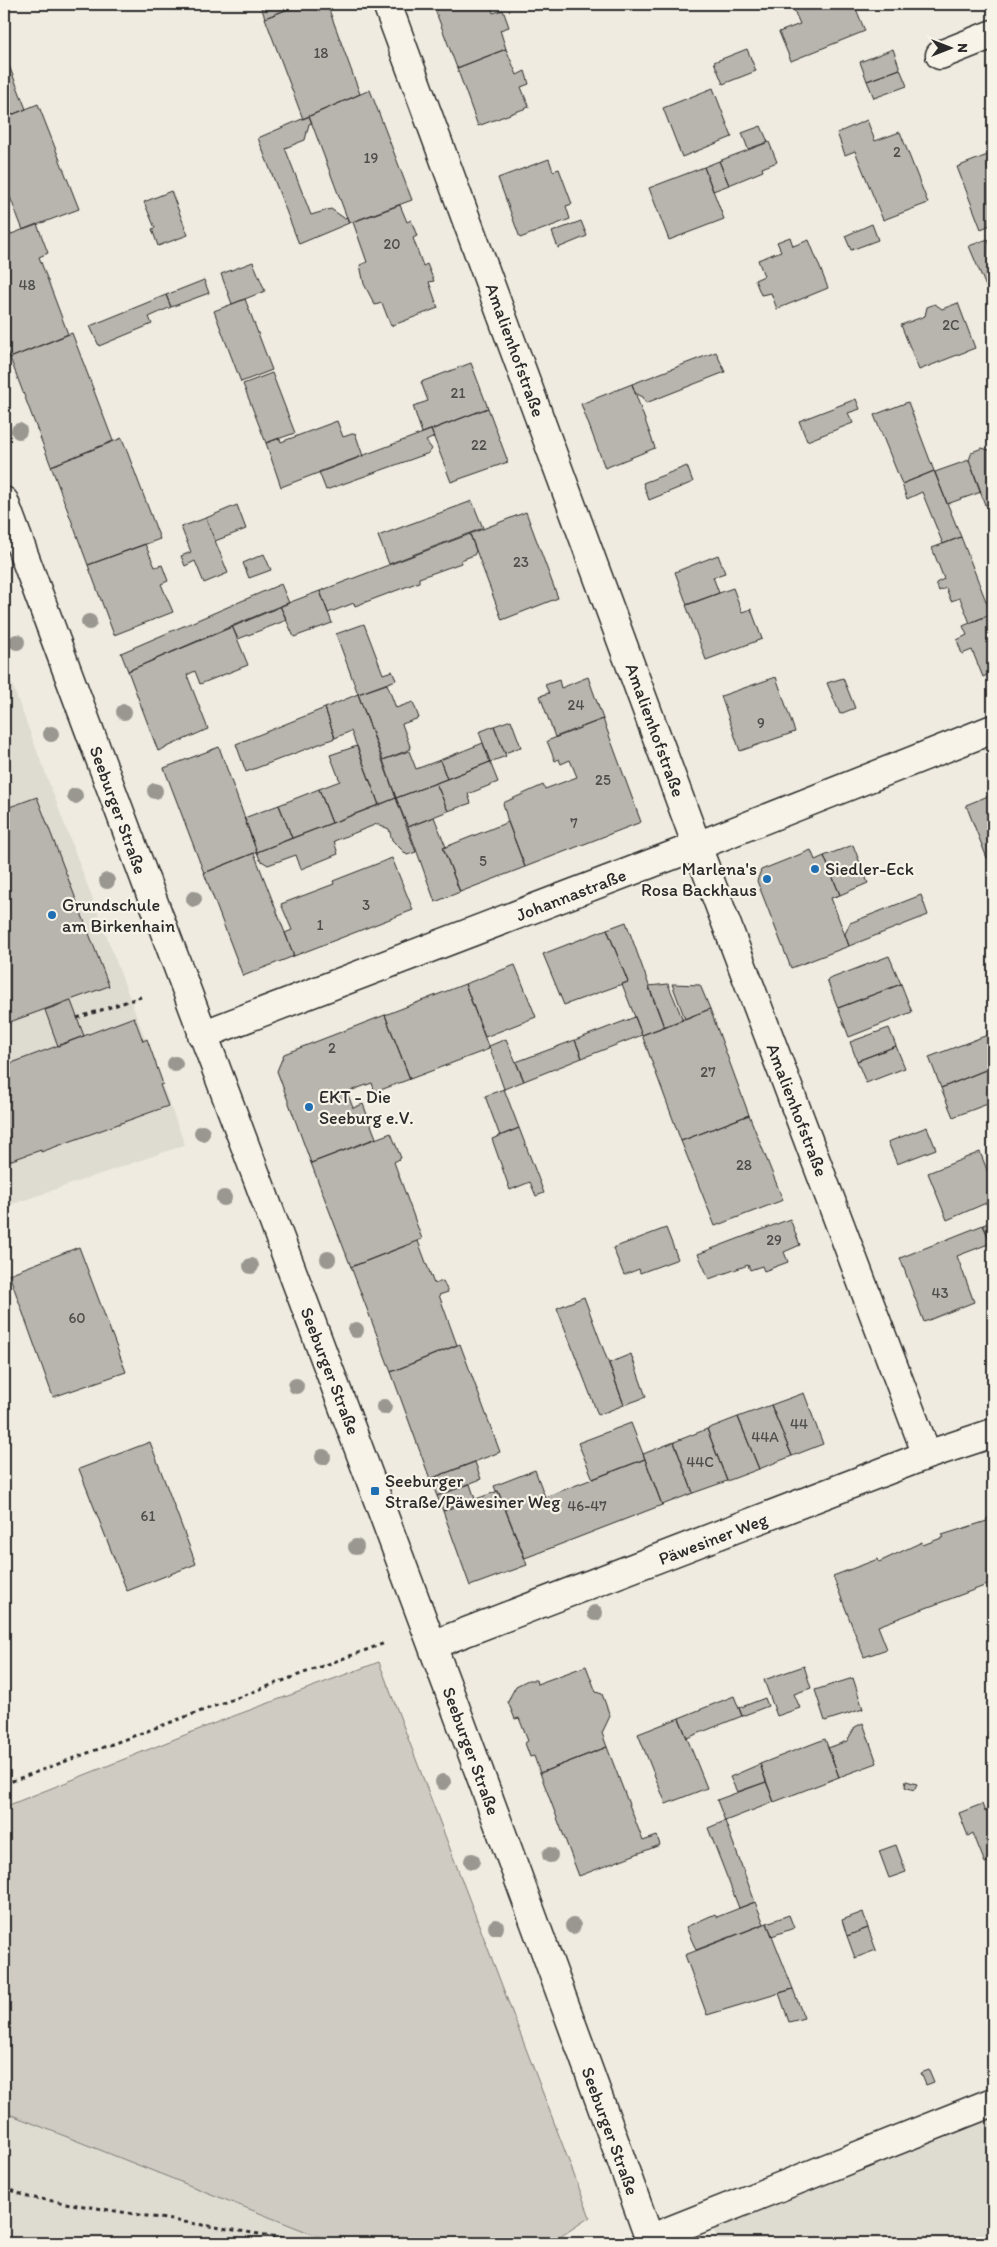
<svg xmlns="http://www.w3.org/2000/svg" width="997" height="2247" font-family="Itim,sans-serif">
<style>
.built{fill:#dedbd1}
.green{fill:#cfcbc2;stroke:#7d7b76}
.building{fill:#b8b5ae;stroke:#2b2b2b}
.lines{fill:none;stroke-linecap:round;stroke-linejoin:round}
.minor-casing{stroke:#2b2b2b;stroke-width:31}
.path{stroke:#2b2b2b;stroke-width:3;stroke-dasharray:4 4;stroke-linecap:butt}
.minor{stroke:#f7f3e8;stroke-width:28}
.tree{fill:#9a9791}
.poi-dot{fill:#1f6fb2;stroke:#f7f3e8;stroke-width:2}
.labels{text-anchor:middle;stroke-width:4.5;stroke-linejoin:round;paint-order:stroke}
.number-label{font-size:15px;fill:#4e4e4c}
.street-label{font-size:18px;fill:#2b2b2b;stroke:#f7f3e8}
.poi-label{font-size:18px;fill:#2b2b2b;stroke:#f7f3e8;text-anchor:start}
</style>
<rect width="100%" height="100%" fill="#efebe0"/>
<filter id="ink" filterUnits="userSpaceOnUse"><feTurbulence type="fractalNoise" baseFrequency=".02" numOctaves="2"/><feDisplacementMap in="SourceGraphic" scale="10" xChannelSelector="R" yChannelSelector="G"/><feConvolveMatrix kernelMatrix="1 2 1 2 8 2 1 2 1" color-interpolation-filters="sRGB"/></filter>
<g filter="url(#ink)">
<path class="built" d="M4 663 185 1145 4 1207Z
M4 2112 335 2243H4Z
M993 2115V2243H719L712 2226Z"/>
<path class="green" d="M379 1662 590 2217 551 2243H335L4 2112V1807L215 1723Z"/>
<path class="building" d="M260 4H301L265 18Z
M301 4H327L360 94 303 119 265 18Z
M442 4H490L493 13 503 10 509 27 500 30 506 49 457 68 434 7Z
M803 4H841L842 6 854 4 865 31 791 61 779 32 800 24 793 8Z
M506 49 517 75 525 71 529 84 521 87 529 107 478 126 457 68Z
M747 49 756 71 723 84 714 62Z
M893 49 900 69 867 81 860 62Z
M4 53 26 109 4 118Z
M900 69 907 86 874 98 867 81Z
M713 88 732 137 682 157 663 108Z
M370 90 412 200 349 223 309 116Z
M38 104 79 209 23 230 4 182V118Z
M309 116 312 123 309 124 305 140 285 148 311 215 331 209 344 218 347 217 349 223 299 244 258 138Z
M867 120 875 141 900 132 928 203 883 220 855 151 845 155 837 133Z
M761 126 768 142 748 149 742 133Z
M993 140V162L986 143Z
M769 142 777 162 762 168 763 171 729 185 719 161Z
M990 154 993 162V224L981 229 957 167Z
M549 159 553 171 559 169 572 204 566 206 570 219 520 238 498 178Z
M719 161 729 185 713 191 704 167Z
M704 167 724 219 669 240 649 188Z
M171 191 188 235 158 246 152 229 155 228 144 202Z
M400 205 407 222 411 220 417 236 413 238 423 266 427 264 434 281 429 282 438 308 391 326 382 303 375 305 364 284 360 265 367 262 353 222Z
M581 221 587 236 558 248 552 232Z
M37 224 48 253 39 257 68 334 10 358 4 341V237Z
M872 224 878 240 851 250 845 236Z
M790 237 793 246 809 240 828 288 777 309 771 293 761 295 755 280 764 276 758 260 781 251 777 242Z
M988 239 993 252V287L987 289 969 246Z
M253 262 265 291 232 304 221 274Z
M204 280 209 293 171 307 166 295Z
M166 295 171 307 149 317 152 324 99 346 90 326Z
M245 299 272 370 241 382 214 311Z
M958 303 975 348 919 370 901 325 925 316 927 307 935 304 942 309Z
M72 333 113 441 51 466 10 358Z
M716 352 725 372 646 403 643 397 635 393 632 384Z
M471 363 488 408 422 433 413 406 428 401 421 382Z
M272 373 295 433 266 443 243 384Z
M632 384 655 448 605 468 581 404Z
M856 399 860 409 848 413 853 423 807 441 799 421Z
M908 402 934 471 902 484 874 415Z
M488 408 508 462 451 482 431 430Z
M337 421 343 437 355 433 363 456 281 487 266 443 279 438 281 442Z
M431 430 434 437 426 441 432 449 429 453 326 490 319 472Z
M122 438 160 539 88 565 51 466Z
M982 448 989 450 993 449V502L985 505 969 460 972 452Z
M969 460 981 492 947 504 935 472Z
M687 466 693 482 649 500 643 483Z
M934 471 961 537 943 544 922 492 907 499 902 484Z
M472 501 483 528 389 564 378 536Z
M237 505 246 529 215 541 206 518Z
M526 512 558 598 502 620 470 534Z
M206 518 228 573 204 583 195 561 185 566 181 556 191 552 181 527Z
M470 534 476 551 474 555 461 560V563L419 578V582L355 606 354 603 328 613 320 591Z
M961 537 991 614 970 623 960 598 951 601 946 588 939 591 936 583 944 579 932 548Z
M145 544 155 567 162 565 168 581 161 584 173 612 114 635 88 565Z
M264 554 271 570 249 578 243 563Z
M718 555 725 573 713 577 719 593 687 605 675 572Z
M281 584 289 603 128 671 121 653Z
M733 588 742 612 751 609 762 639 706 660 686 605Z
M320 591 332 623 294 637 280 606Z
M280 606 287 620 238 639 232 626Z
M991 614 993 621V672L983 677 972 650 962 654 957 640 967 635 963 626Z
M364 624 383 674 392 671 396 680 358 694 336 634Z
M232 626 248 665 200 684 195 671 187 675 208 729 158 751 128 671Z
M588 677 603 719 555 737 540 696 549 693 545 685 559 680 561 688Z
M776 677 795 732 740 751 721 696Z
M843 678 855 708 840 714 827 683Z
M387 684 396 708 413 702 419 718 402 724 411 749 383 760 358 694Z
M358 694 396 798 379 805 351 731 335 738 325 708Z
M325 708 335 738 246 772 236 744Z
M603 719 641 822 525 867 508 822 503 803 543 785 545 789 577 777 570 760 561 764 559 759 555 761 547 741Z
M511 720 521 747 505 753 494 726Z
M494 726 506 756 490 762 479 732Z
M483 743 490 762 447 779 440 760Z
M357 746 379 805 332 823 319 789 340 781 330 755Z
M219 747 257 852 204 873 164 768Z
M409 751 416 769 440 760 447 779 396 798 383 760Z
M490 762 498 782 468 794 471 803 448 811 436 783Z
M436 783 448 811 408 827 396 798Z
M319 789 332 823 292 838 279 805Z
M993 794V856L987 858 966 805Z
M37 797 109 986 7 1023 4 1013V809Z
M396 798 416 852 407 855 392 840 389 829 377 824 334 841 338 854 301 869 296 855 268 865 260 860 257 852Z
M279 805 292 838 257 852 244 818Z
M434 817 446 847 443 848 460 892 435 902 408 827Z
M508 822 525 867 460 892 443 848Z
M853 845 868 883 840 895 824 856Z
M811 850 815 860 824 856 840 895 831 898 849 946 791 968 757 881 761 870Z
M254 853 294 956 243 976 204 873Z
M392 858 413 910 294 956 285 933 292 930 281 904 334 884 333 881Z
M921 895 928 915 849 946 845 934 850 923Z
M626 922 664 1027 642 1035 622 984 628 982 607 929Z
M607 929 628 982 564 1005 543 954Z
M889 956 901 984 838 1008 827 980Z
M515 965 536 1017 485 1037 465 984Z
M465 984 489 1049 410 1079 385 1015Z
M668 984 683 1020 664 1027 649 988V986Z
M672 984 700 985 710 1009 685 1019Z
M901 984 912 1012 849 1037 838 1008Z
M71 1001 84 1036 58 1046 45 1010Z
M710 1009 749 1115 681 1141 642 1035Z
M385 1015 410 1079 375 1092 372 1083 347 1092 353 1108 363 1104 376 1138 311 1163 277 1071 284 1054Z
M134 1017 143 1041 147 1039 163 1084 160 1085 168 1106 41 1152V1150L9 1161 4 1146V1068L10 1066 9 1064Z
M635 1017 642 1035 582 1058 575 1040Z
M889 1028 896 1046 857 1061 850 1042Z
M993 1033V1067L941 1088 929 1057Z
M506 1039 524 1081 504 1089 489 1046Z
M575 1040 582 1058 524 1081 516 1062Z
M896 1046 905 1068 866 1083 857 1061Z
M993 1067V1102L953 1117 941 1088Z
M504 1089 519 1128 500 1136 485 1096Z
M749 1115 783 1200 715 1226 681 1141Z
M927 1127 936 1149 897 1164 888 1142Z
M519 1128 544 1193 536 1196 530 1182 510 1190 492 1139Z
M391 1133 401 1158 394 1162 422 1239 351 1267 311 1163Z
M980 1152 993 1185V1200L947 1220 928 1173Z
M790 1219 800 1245 784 1252 788 1262 764 1271 762 1266 750 1270 748 1265 709 1279 698 1254Z
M993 1221V1242L991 1243 983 1225Z
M983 1225 991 1243 957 1256 974 1302 924 1322 900 1258Z
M666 1228 678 1259 640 1273 639 1269 624 1275 613 1248Z
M418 1241 434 1284 443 1281 448 1292 439 1295 457 1345 391 1372 351 1267Z
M79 1247 126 1372 53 1397 9 1274Z
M584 1297 624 1405 598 1415 557 1308Z
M460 1344 500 1452 430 1479 391 1372Z
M631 1354 646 1397 624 1405 609 1363Z
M804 1393 823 1444 792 1456 771 1405Z
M771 1405 792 1456 759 1469 738 1417Z
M738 1417 759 1469 727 1481 707 1429Z
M631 1423 645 1459 593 1479 578 1443Z
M707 1429 727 1481 693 1493 674 1442Z
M150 1442 196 1564 127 1591 79 1469Z
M674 1442 693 1493 662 1505 643 1454Z
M645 1459 662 1505 525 1558 498 1491H496L494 1486 535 1470 545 1497Z
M475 1462 481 1479 437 1496 430 1479Z
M470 1484 475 1499 443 1511 437 1496Z
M498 1491 527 1565 470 1586 443 1511Z
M993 1515V1591L990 1593 987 1585 878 1626 887 1649 864 1657 833 1576 878 1559 879 1562 922 1542 923 1545 944 1537 942 1535 987 1521V1518Z
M586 1666 596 1692 602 1694 610 1716 602 1733 607 1747 540 1773 534 1756 530 1757 525 1743 528 1741 519 1718 515 1719 508 1702 511 1695 516 1686 528 1680H536L537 1684Z
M804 1666 811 1688 794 1694 800 1708 777 1716 764 1680Z
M853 1678 863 1709 825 1721 815 1690Z
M734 1696 742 1716 687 1738 679 1718Z
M765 1698 768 1706 742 1716 739 1708Z
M679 1718 707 1788 666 1804 638 1734Z
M863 1723 877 1763 839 1777 828 1748 847 1741 855 1727Z
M825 1739 839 1777 774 1802 760 1764Z
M607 1747 643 1841 657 1836 660 1845 579 1876 540 1773Z
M760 1764 766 1782 737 1792 730 1777Z
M906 1781 917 1784 914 1790 905 1787Z
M766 1782 774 1802 725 1821 717 1800Z
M982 1804 985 1812 993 1809V1860L985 1863 973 1833 968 1836 959 1813Z
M725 1821 755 1902 739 1908 708 1828Z
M896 1845 906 1872 889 1878 879 1851Z
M755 1902 764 1924 696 1950 686 1927 715 1914 717 1917Z
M863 1912 868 1928 847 1936 842 1920Z
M789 1915 794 1928 772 1936 767 1923Z
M767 1923 793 1989 707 2015 685 1955Z
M868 1928 876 1950 855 1958 847 1936Z
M793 1989 804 2018 789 2022 779 1993Z
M929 2070 934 2082 926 2085 921 2073Z"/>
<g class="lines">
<defs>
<path id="minor" d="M387 4 697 846 927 1455
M940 55 993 34
M4 501C219 1082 442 1660 651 2243
M202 1035 697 846 993 729
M432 1645 927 1455 993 1433
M649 2239 993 2102"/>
</defs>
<use href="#minor" class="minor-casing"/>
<path class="path" d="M77 1018 141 997
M4 1784 385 1643
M4 2187 28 2197 315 2243"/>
<use href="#minor" class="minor"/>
</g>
<g class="tree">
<circle cx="19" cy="431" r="8"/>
<circle cx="89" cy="622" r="8"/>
<circle cx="17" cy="642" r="8"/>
<circle cx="124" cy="712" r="8"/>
<circle cx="51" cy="734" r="8"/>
<circle cx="155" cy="791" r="8"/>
<circle cx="75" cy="796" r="8"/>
<circle cx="107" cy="881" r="8"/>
<circle cx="194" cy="899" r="8"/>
<circle cx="175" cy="1064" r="8"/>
<circle cx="202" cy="1133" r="8"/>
<circle cx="224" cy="1198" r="8"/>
<circle cx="328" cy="1259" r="8"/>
<circle cx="251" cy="1266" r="8"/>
<circle cx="356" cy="1330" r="8"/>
<circle cx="296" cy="1386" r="8"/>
<circle cx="384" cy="1407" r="8"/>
<circle cx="323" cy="1457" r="8"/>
<circle cx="356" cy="1547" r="8"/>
<circle cx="595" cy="1613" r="8"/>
<circle cx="443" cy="1782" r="8"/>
<circle cx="550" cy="1855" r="8"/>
<circle cx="472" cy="1861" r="8"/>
<circle cx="573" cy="1926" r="8"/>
<circle cx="496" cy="1927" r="8"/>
</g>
</g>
<g class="poi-dot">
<circle cx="815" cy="869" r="5"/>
<circle cx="767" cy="879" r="5"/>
<circle cx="52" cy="915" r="5"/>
<circle cx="309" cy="1107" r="5"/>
<rect x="370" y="1486" width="10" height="10" rx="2.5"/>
</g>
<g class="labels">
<g class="number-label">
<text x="321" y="58">18</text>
<text x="897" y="157">2</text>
<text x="371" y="163">19</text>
<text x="392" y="249">20</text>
<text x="27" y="290">48</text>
<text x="951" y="330">2C</text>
<text x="458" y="398">21</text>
<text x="479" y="450">22</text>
<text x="521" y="567">23</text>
<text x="576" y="710">24</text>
<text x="761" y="728">9</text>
<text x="603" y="785">25</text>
<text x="574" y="828">7</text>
<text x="483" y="866">5</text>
<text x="366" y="910">3</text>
<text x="320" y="930">1</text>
<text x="332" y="1053">2</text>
<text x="708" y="1077">27</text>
<text x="744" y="1170">28</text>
<text x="774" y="1245">29</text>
<text x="940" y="1298">43</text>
<text x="77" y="1323">60</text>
<text x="799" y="1429">44</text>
<text x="765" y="1442">44A</text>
<text x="700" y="1467">44C</text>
<text x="587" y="1511">46-47</text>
<text x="148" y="1521">61</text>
</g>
<g class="street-label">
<text transform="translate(515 350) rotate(70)" y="6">Amalienhofstraße</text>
<text transform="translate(655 730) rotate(70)" y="6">Amalienhofstraße</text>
<text transform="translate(118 810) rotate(70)" y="6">Seeburger Straße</text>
<text transform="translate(571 895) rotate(-21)" y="6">Johannastraße</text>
<text transform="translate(797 1110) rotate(69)" y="6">Amalienhofstraße</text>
<text transform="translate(330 1371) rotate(69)" y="6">Seeburger Straße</text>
<text transform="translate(713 1539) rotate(-21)" y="6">Päwesiner Weg</text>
<text transform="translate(471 1751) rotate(70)" y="6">Seeburger Straße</text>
<text transform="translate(610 2131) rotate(70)" y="6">Seeburger Straße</text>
</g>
<g class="poi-label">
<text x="757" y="875" text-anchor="end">Marlena's<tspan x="757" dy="21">Rosa Backhaus</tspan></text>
<text x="825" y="875">Siedler-Eck</text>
<text x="62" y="911">Grundschule<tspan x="62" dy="21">am Birkenhain</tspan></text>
<text x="319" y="1103">EKT - Die<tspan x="319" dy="21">Seeburg e.V.</tspan></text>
<text x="385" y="1487">Seeburger<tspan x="385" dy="21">Straße/Päwesiner Weg</tspan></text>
</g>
</g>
<rect width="997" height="2247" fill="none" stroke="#f7f3e8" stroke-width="20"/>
<rect x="10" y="10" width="977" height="2227" fill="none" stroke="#2b2b2b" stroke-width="2" filter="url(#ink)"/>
<g transform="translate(950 48) rotate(90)" stroke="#f7f3e8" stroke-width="4" paint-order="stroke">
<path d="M0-4L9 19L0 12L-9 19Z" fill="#2b2b2b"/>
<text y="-8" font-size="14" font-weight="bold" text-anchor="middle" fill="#2b2b2b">N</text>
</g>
</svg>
